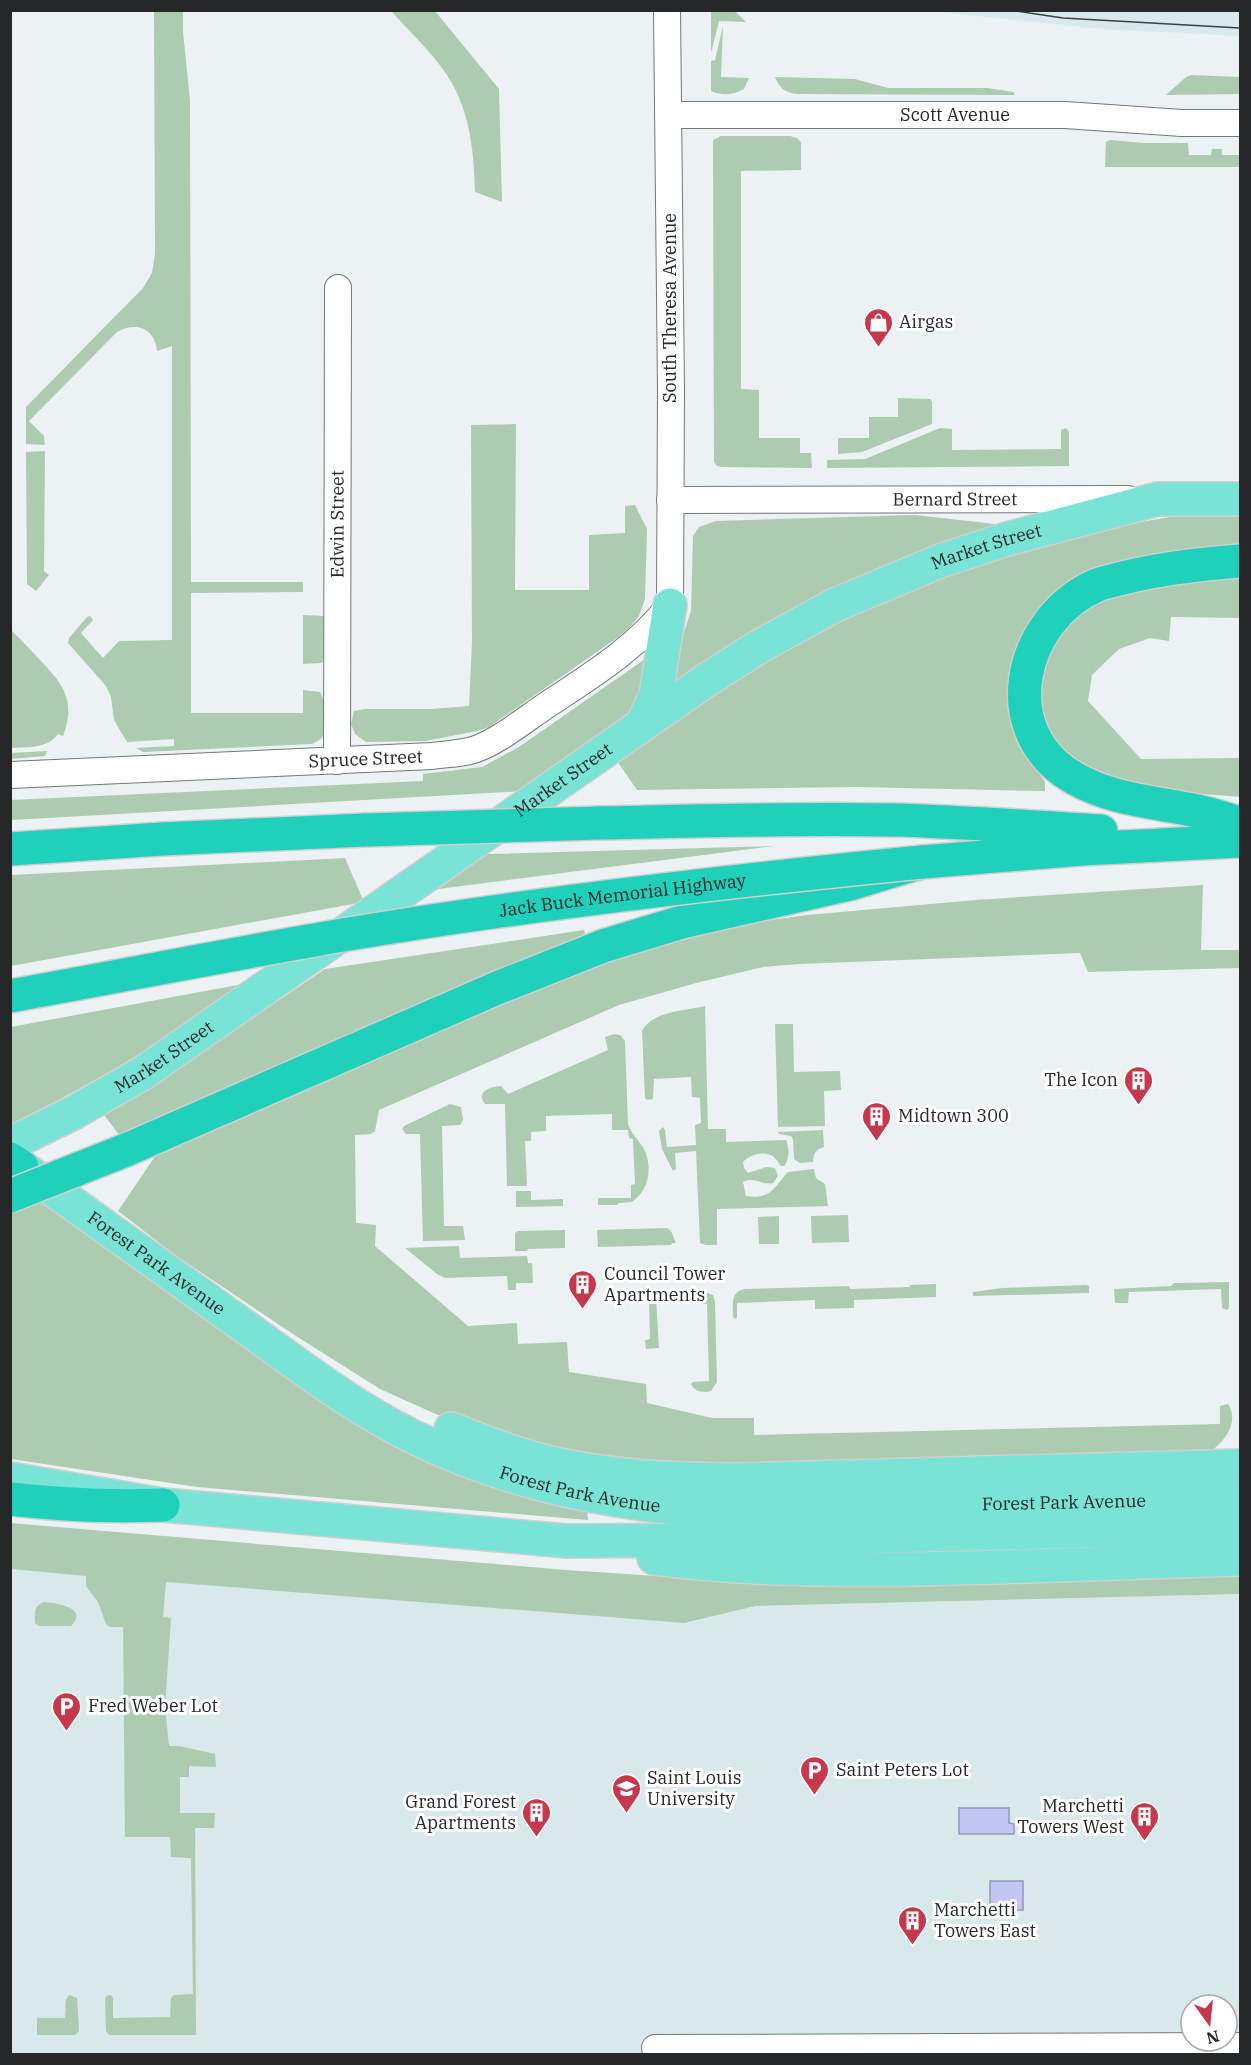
<svg xmlns="http://www.w3.org/2000/svg" width="1251" height="2065" font-family="'IBM Plex Serif',serif">
<style>
.built{fill:#d8e8eb;fill-rule:evenodd}
.green{fill:#accbb0}
.water{fill:#c1c6f3;stroke:#9296b6;stroke-width:1.5}
.lines{fill:none;stroke-linecap:round;stroke-linejoin:round}
.street-casing{stroke:#727879;stroke-width:28}
.primary-casing{stroke:#cfcfd0;stroke-width:36}
.highway-casing{stroke:#cfcfd0;stroke-width:36}
.street{stroke:#fff;stroke-width:26}
.primary{stroke:#79e3d6;stroke-width:33}
.highway{stroke:#1fd0bb;stroke-width:33}
.tram{stroke:#3e4142;stroke-width:1.5}
.highway-bridge-casing{stroke:#cfcfd0;stroke-width:36;stroke-linecap:butt}
.highway-bridge{stroke:#1fd0bb;stroke-width:33}
.labels{text-anchor:middle;stroke-width:6;stroke-linejoin:round;paint-order:stroke}
.street-label{font-size:18px;fill:#252728;stroke:#fff}
.poi-label{font-size:18px;fill:#252728;stroke:#fff;text-anchor:start}
</style>
<rect width="100%" height="100%" fill="#ecf2f4"/>
<path class="built" d="M931 11H1240V36L1101 29Z
M10 1569 684 1623 756 1606 1240 1594V2054H11ZM1191 2005H1227V2041H1191Z"/>
<path class="green" d="M154 11H183V32L190 100 191 582H303V592L191 593V713H303V690L320 692C325 700 329 722 327 731 324 738 318 741 312 744L143 752 136 748 174 746V739L127 742 114 720 111 697 106 686 68 643 69 638 87 617 90 616 93 620 81 633 103 658 119 641 172 640V346L157 351C155 328 136 321 117 332L29 421 44 436 45 445 26 444V407L143 288 152 273 155 253Z
M391 11H435L499 89 502 202 475 192C474 155 471 119 453 85 438 58 412 34 391 11Z
M711 11H737L736 12 746 22 719 21 711 53Z
M723 26 721 77 749 78 744 89C733 95 723 96 711 91V61L715 60Z
M1191 75 1240 77V94L1166 95 1186 77Z
M775 77 855 79 888 88H987L1014 92V95L796 94C785 92 779 88 775 77Z
M721 136H790L797 138 801 142V170L741 171V389L759 390V438H800V453H811L812 468 722 467 717 466 714 462 713 140Z
M1110 140 1144 143H1188L1189 155H1211L1212 149H1222V155H1240V167H1105L1106 142Z
M898 398 930 399 932 402V424L862 452 838 454V438H869V417H898Z
M516 424 515 590H589V535L625 533V506L635 505 647 529 645 599 639 616 628 629 617 638 489 727 477 731 426 741 366 742 355 734 351 724 354 711 365 709H432L469 706 472 642 471 425Z
M940 428 952 429V450L1061 449V430L1066 428 1069 432V466L827 468V460L865 459Z
M45 451 44 571 49 575 36 591 27 584 26 452Z
M915 515 995 524 997 529 672 684 676 646 684 632 691 611 693 536 699 527 716 521Z
M1240 515V545L1046 605 1019 741 1045 782V791L856 787 637 790 615 758 823 626 921 583 1057 540 1135 523 1176 516Z
M1240 575V618L1171 617 1169 641 1150 638 1119 649 1092 675 1088 701 1141 759 1240 758V797C1183 792 1128 792 1077 761 1071 758 1062 754 1058 749 1045 731 1040 705 1040 684 1040 666 1062 622 1077 612 1119 584 1191 580 1240 575Z
M303 615 324 616 329 622V656L321 663 303 664Z
M11 630C21 640 31 650 41 661 64 685 76 702 63 736L58 734C47 749 28 747 11 748Z
M645 659 648 661 650 671 631 713 524 791 11 820 10 800 423 781V774L482 767 519 747Z
M47 751 45 756 11 759V753Z
M774 846 438 889 488 854Z
M345 858 364 902 11 966V875Z
M1203 885 1201 950H1240V968L1088 972 1080 953 799 964 763 967 696 983 619 1005 379 1110 375 1131 371 1134 355 1135 356 1223 376 1225 375 1246 468 1326 517 1323 518 1344 567 1342 569 1372 646 1384 647 1403 712 1418H754V1435L1220 1424V1406L1228 1404C1240 1422 1224 1442 1210 1452L726 1466 612 1461 476 1429 438 1415 380 1389 296 1336 175 1255 118 1211 158 1152 501 1000 666 941 741 924 807 915 976 900Z
M584 930 585 934 120 1136 104 1115 153 1085 325 969Z
M243 984C170 1039 93 1084 11 1124V1027Z
M705 1006 708 1129H726V1142L786 1140C789 1147 790 1160 784 1166H781C778 1162 775 1157 771 1155 761 1151 749 1155 743 1162L744 1168 748 1173 766 1167 775 1168 778 1176 773 1183C762 1186 754 1176 743 1182L746 1196C771 1200 774 1187 788 1172L814 1169 816 1178 825 1184 828 1206 717 1209V1245H706L700 1243 696 1151 675 1153 676 1169 673 1171 662 1149 659 1131 663 1127 665 1130 667 1147 696 1145 695 1125 701 1123 700 1098 692 1097 691 1077 654 1079 653 1099 647 1100 645 1098 642 1031C652 1011 685 1011 705 1006Z
M775 1024H793L794 1072 840 1071 841 1090 824 1091 825 1126 778 1127Z
M614 1034 620 1035 625 1041 628 1124C631 1134 639 1140 644 1149 653 1168 649 1190 632 1202L619 1203 617 1205H598V1198H631V1185L635 1184 633 1139 629 1138 628 1130H612V1114L546 1116V1131L531 1132V1141H525L527 1186H507L505 1104H485C475 1092 491 1086 501 1086L508 1094 608 1050 605 1037Z
M450 1104 461 1107 463 1120 460 1125 442 1126 444 1226H463L465 1240 423 1241 420 1134H406L402 1129 404 1126Z
M823 1130 824 1147C816 1149 813 1154 813 1162L800 1163 794 1159 793 1140 791 1136 779 1134 778 1132Z
M516 1191H531V1200L563 1199V1206L516 1207Z
M43 1201 228 1331 587 1510 588 1520 197 1487 11 1459V1212Z
M848 1215 849 1242 812 1243 811 1216Z
M779 1216V1244H759L758 1217Z
M667 1228 671 1231 676 1243H672L671 1245 598 1247 597 1230Z
M565 1230V1248L528 1249 527 1251H515V1233L518 1231Z
M459 1246 460 1258 527 1256 528 1263H532L533 1283H516V1290H508L507 1276 445 1278 437 1274 405 1248Z
M1229 1282V1308L1227 1310 1222 1308 1221 1289 1129 1292 1128 1303H1115L1114 1289 1171 1286 1174 1283Z
M936 1284V1297L854 1300V1308L815 1309V1300L737 1303V1317L736 1319 733 1317C733 1306 730 1292 744 1289L849 1286 850 1289 910 1287V1285Z
M1086 1285 1089 1286V1293L973 1296V1292L1002 1288Z
M702 1291 713 1295 715 1302 717 1382 711 1391C703 1393 695 1392 691 1384L693 1382 709 1381 707 1304H692L691 1301 696 1293Z
M649 1297H656L659 1348 646 1349 645 1340 650 1339Z
M10 1523 566 1570 717 1580 1240 1573V1594L756 1606 684 1623 166 1582 163 1617 171 1618 165 1707 169 1746H179L215 1754 216 1767 189 1766V1777H180V1813H215L214 1828H195L196 2035H109L106 2031 105 1998 108 1995H111L113 1998V2018L170 2017 171 1998 174 1995 193 1994 191 1858 171 1857 170 1837H125L123 1627H110L106 1624 98 1602 86 1586V1576L11 1569Z
M44 1602C56 1603 89 1607 71 1626H39L35 1623C35 1613 33 1606 44 1602Z
M69 1995 77 1998 79 2031 75 2035H37V2018H65L66 2000Z"/>
<path class="water" d="M959 1808H1009V1823L1014 1824V1834H959Z
M990 1881H1023V1910H990Z"/>
<g class="lines">
<defs>
<g id="street">
<path id="s1" d="M669 115H1065L1182 123H1240"/>
<path id="s2" d="M670 500 1128 499"/>
<path id="s3" d="M337 761 338 288"/>
<path id="s4" d="M10 775 432 756C445 754 460 754 473 750 494 744 522 722 541 709 587 678 635 650 670 605L671 391 667 10"/>
<path d="M655 2048 1240 2046"/>
</g>
<g id="primary">
<path d="M643 723 656 695 670 605"/>
<path id="s5" d="M10 1144 75 1112 143 1073 705 681 760 646 835 605 940 561 1007 539 1158 499H1240"/>
<path id="s6" d="M23 1168C97 1221 170 1273 244 1326 305 1370 366 1417 435 1447 522 1485 604 1502 698 1510L1240 1499"/>
<path d="M451 1429C484 1442 517 1455 551 1463 610 1477 672 1479 733 1480L1240 1466"/>
<path d="M10 1479 163 1505 567 1541 719 1540 1240 1527"/>
<path d="M654 1558C741 1570 830 1570 918 1569 1025 1567 1133 1562 1240 1559"/>
</g>
<path id="highway" d="M1240 561C1201 564 1162 568 1123 578 1115 580 1105 582 1097 585 1019 619 993 732 1074 778 1112 800 1155 802 1197 811 1211 814 1226 819 1240 823
M598 823C697 821 796 818 895 820 964 822 1032 827 1101 831
M10 849 162 839 365 830
M126 1150 497 988 603 946 682 922 850 884 922 862 1082 849 1240 841
M10 1159 22 1167
M10 1499C62 1505 111 1507 163 1505"/>
</defs>
<use href="#street" class="street-casing"/>
<use href="#primary" class="primary-casing"/>
<use href="#highway" class="highway-casing"/>
<use href="#street" class="street"/>
<use href="#primary" class="primary"/>
<use href="#highway" class="highway"/>
<path class="tram" d="M1009 10 1063 18 1240 28"/>
<defs>
<g id="highway-bridge">
<path d="M365 830 598 823"/>
<path id="s7" d="M10 996C121 976 232 954 343 935 535 903 728 881 922 862"/>
<path d="M10 1196 126 1150"/>
</g>
</defs>
<use href="#highway-bridge" class="highway-bridge-casing"/>
<use href="#highway-bridge" class="highway-bridge"/>
</g>
<defs>
<symbol id="shop-pin" viewBox="-11 -11 22 30"><path d="M0 17L-7.5 6A9.5 9.5 0 1 1 7.5 6Z" fill="#c8384c" stroke="#fff"/><path d="M-5-2.5h2.3a2.7 3.5 0 0 1 5.4 0H5L5.5 6h-11ZM-1.5-2.5h3a1.5 2.3 0 0 0-3 0Z" fill="#fff"/></symbol>
<symbol id="building-pin" viewBox="-11 -11 22 30"><path d="M0 17L-7.5 6A9.5 9.5 0 1 1 7.5 6Z" fill="#c8384c" stroke="#fff"/><path d="M-4-6H4V6H1V3H-1V6H-4ZM-2.5-4.3h1.7v1.8h-1.7ZM.8-4.3h1.7v1.8H.8ZM-2.5-1h1.7V.8h-1.7ZM.8-1h1.7V.8H.8Z" fill="#fff"/></symbol>
<symbol id="parking-pin" viewBox="-11 -11 22 30"><path d="M0 17L-7.5 6A9.5 9.5 0 1 1 7.5 6Z" fill="#c8384c" stroke="#fff"/><path d="M-3.5-5.5H1a3.5 3.5 0 0 1 0 7H-1V5.5H-3.5ZM-1-3.4V-.6H.8a1.4 1.4 0 0 0 0-2.8Z" fill="#fff"/></symbol>
<symbol id="university-pin" viewBox="-11 -11 22 30"><path d="M0 17L-7.5 6A9.5 9.5 0 1 1 7.5 6Z" fill="#c8384c" stroke="#fff"/><path d="M0-5L7-2L0 1L-7-2ZM-4 1L0 2.5L4 1V4Q0 6-4 4Z" fill="#fff"/></symbol>
</defs>
<g fill-rule="evenodd">
<use href="#shop-pin" x="862" y="306" width="33" height="45"/>
<use href="#building-pin" x="1122" y="1064" width="33" height="45"/>
<use href="#building-pin" x="860" y="1100" width="33" height="45"/>
<use href="#building-pin" x="566" y="1268" width="33" height="45"/>
<use href="#parking-pin" x="50" y="1690" width="33" height="45"/>
<use href="#parking-pin" x="798" y="1754" width="33" height="45"/>
<use href="#university-pin" x="610" y="1772" width="33" height="45"/>
<use href="#building-pin" x="520" y="1796" width="33" height="45"/>
<use href="#building-pin" x="1128" y="1800" width="33" height="45"/>
<use href="#building-pin" x="896" y="1904" width="33" height="45"/>
</g>
<g class="labels">
<g class="street-label">
<text dy="6" stroke="none"><textPath href="#s1" startOffset="286">Scott Avenue</textPath></text>
<text transform="translate(670 308) rotate(-90)" y="6">South Theresa Avenue</text>
<text dy="6" stroke="none"><textPath href="#s2" startOffset="285">Bernard Street</textPath></text>
<text dy="6" stroke="none"><textPath href="#s3" startOffset="237">Edwin Street</textPath></text>
<text dy="6" stroke="none"><textPath href="#s5" startOffset="1149">Market Street</textPath></text>
<text dy="6" stroke="none"><textPath href="#s4" startOffset="356">Spruce Street</textPath></text>
<text dy="6" stroke="none"><textPath href="#s5" startOffset="663">Market Street</textPath></text>
<text dy="6" stroke="none"><textPath href="#s7" startOffset="621">Jack Buck Memorial Highway</textPath></text>
<text dy="6" stroke="none"><textPath href="#s5" startOffset="177">Market Street</textPath></text>
<text dy="6" stroke="none"><textPath href="#s6" startOffset="164">Forest Park Avenue</textPath></text>
<text dy="6" stroke="none"><textPath href="#s6" startOffset="650">Forest Park Avenue</textPath></text>
<text dy="6" stroke="none"><textPath href="#s6" startOffset="1136">Forest Park Avenue</textPath></text>
</g>
<g class="poi-label">
<text x="899" y="328">Airgas</text>
<text x="1118" y="1086" text-anchor="end">The Icon</text>
<text x="898" y="1122">Midtown 300</text>
<text x="604" y="1280">Council Tower<tspan x="604" dy="21">Apartments</tspan></text>
<text x="88" y="1712">Fred Weber Lot</text>
<text x="836" y="1776">Saint Peters Lot</text>
<text x="647" y="1784">Saint Louis<tspan x="647" dy="21">University</tspan></text>
<text x="516" y="1808" text-anchor="end">Grand Forest<tspan x="516" dy="21">Apartments</tspan></text>
<text x="1124" y="1812" text-anchor="end">Marchetti<tspan x="1124" dy="21">Towers West</tspan></text>
<text x="934" y="1916">Marchetti<tspan x="934" dy="21">Towers East</tspan></text>
</g>
</g>
<rect width="1251" height="2065" fill="none" stroke="#252728" stroke-width="24"/>
<g transform="translate(1209 2023) rotate(165)"><circle r="28" fill="#ffffff" stroke="#a8a9a9" stroke-width="1.5"/>
<path d="M0-4.5L10 22L0 15L-10 22Z" fill="#c8384c"/>
<text y="-9" font-size="16" font-weight="bold" text-anchor="middle" fill="#252728">N</text>
</g>
</svg>
